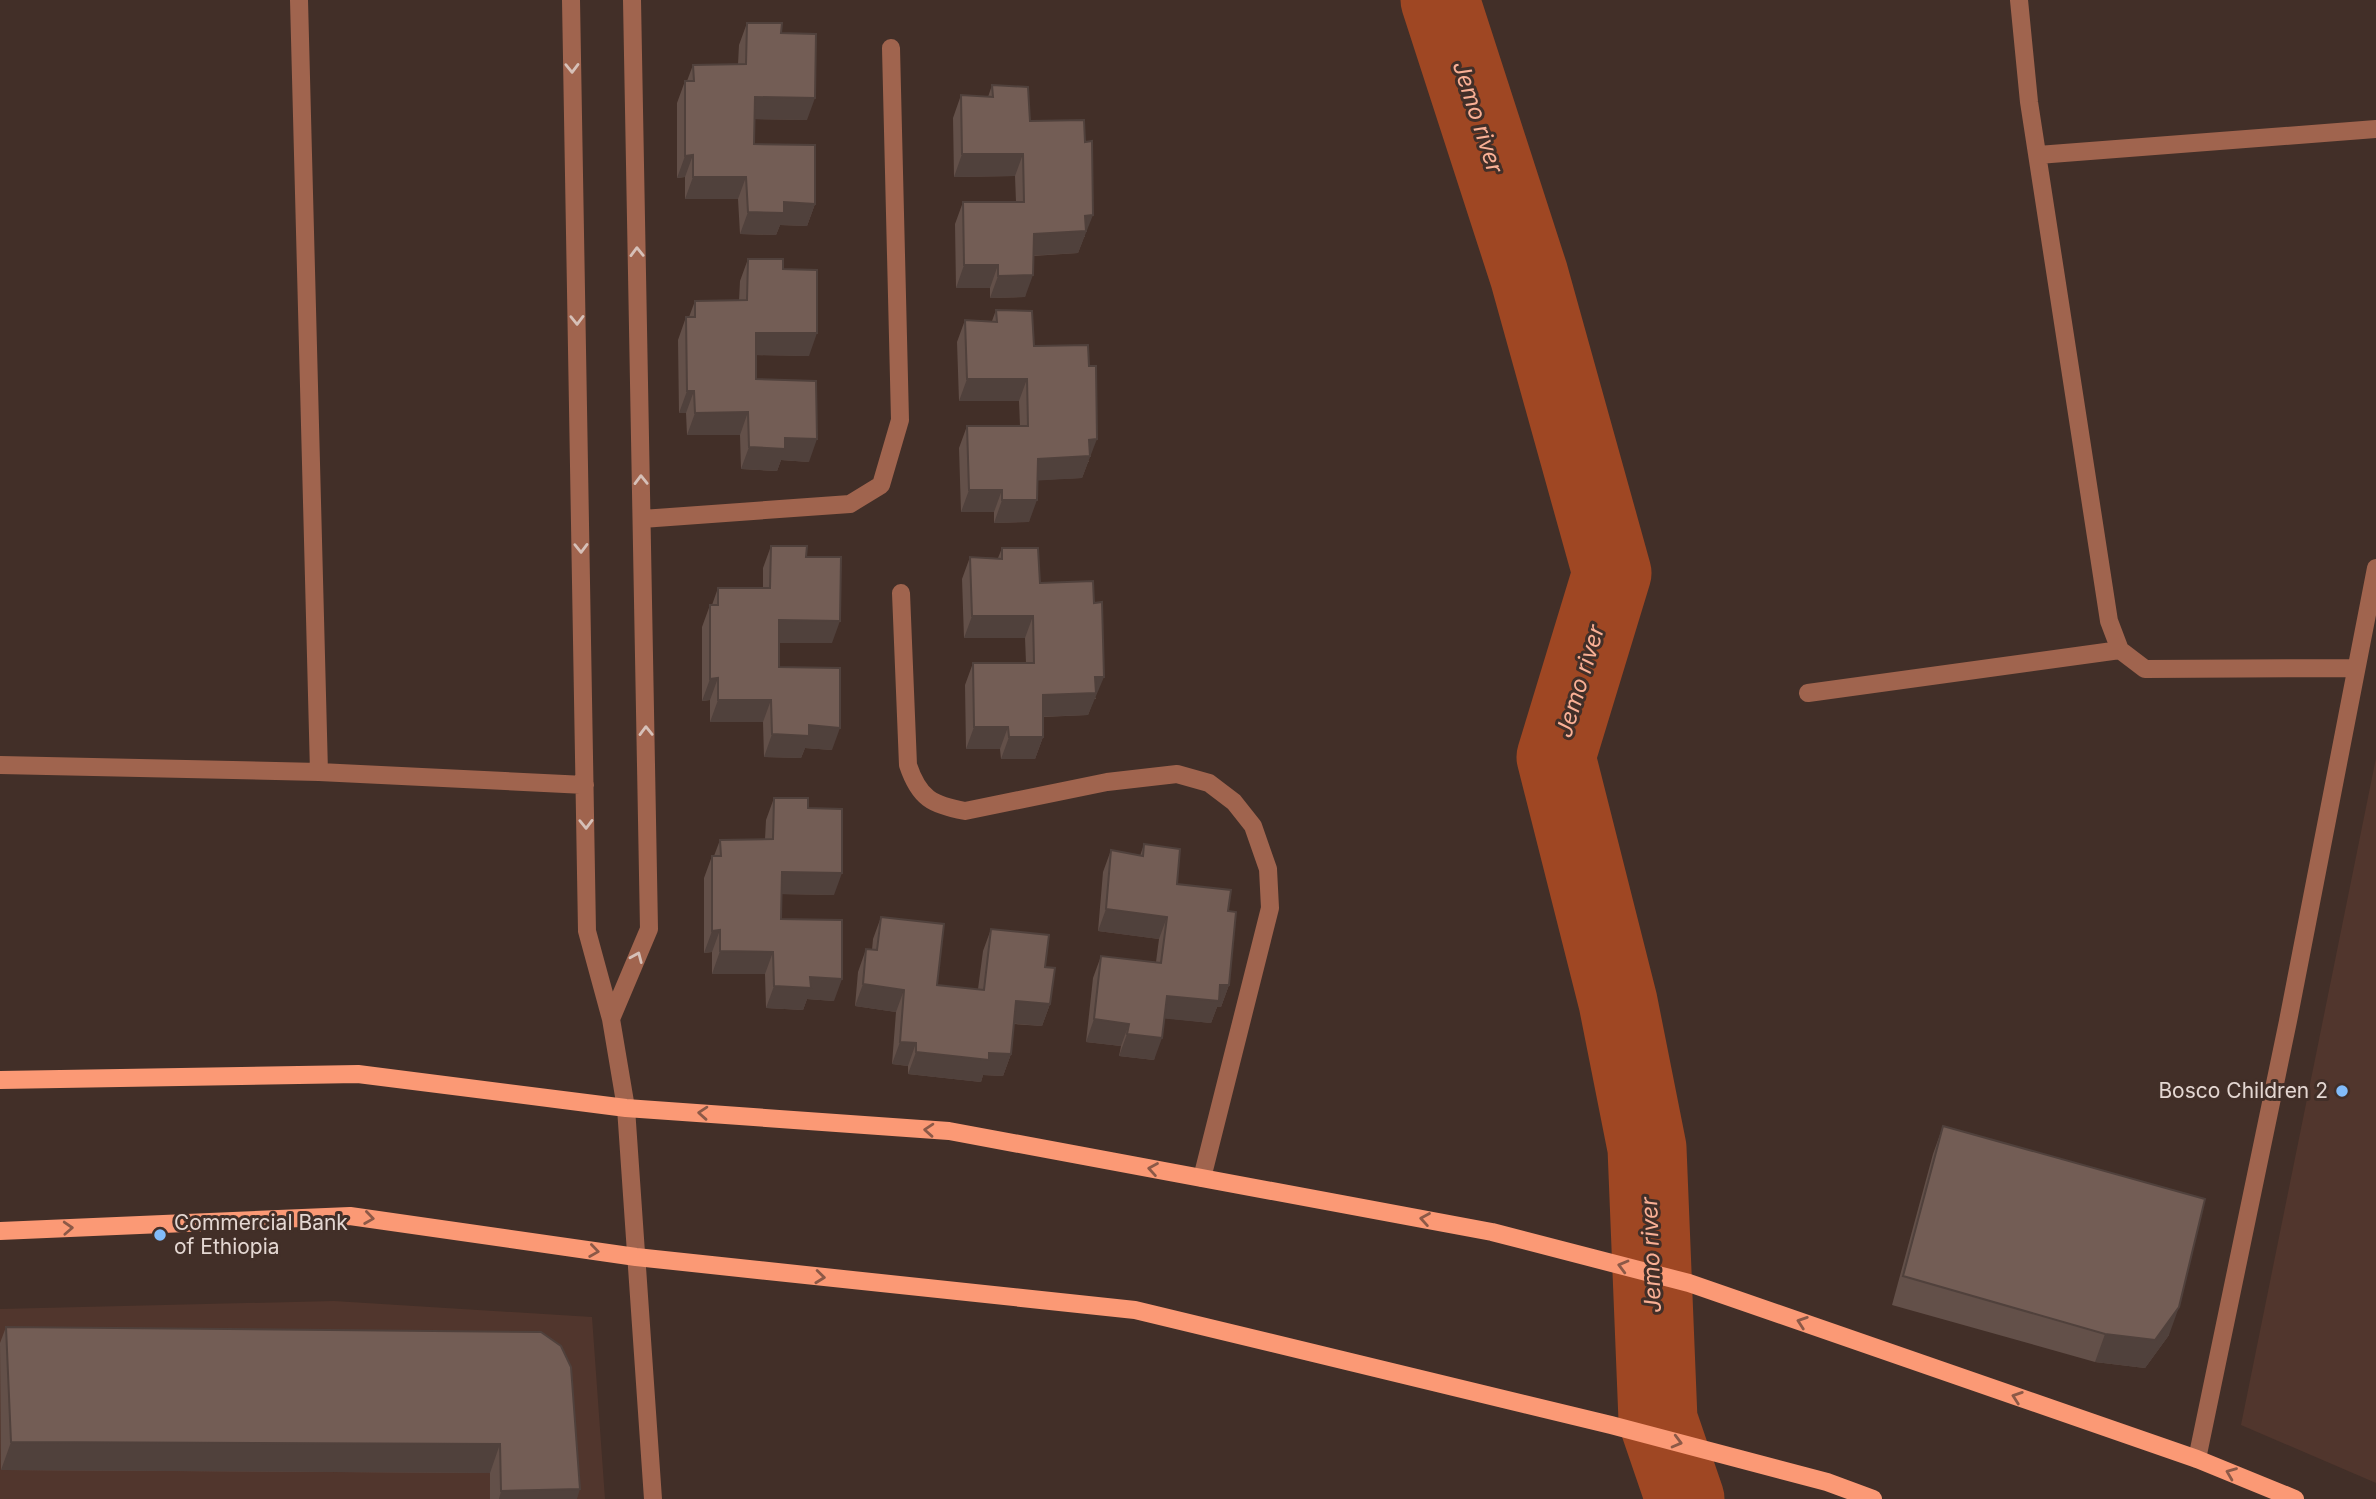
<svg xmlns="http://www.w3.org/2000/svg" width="2376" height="1499" font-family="Inter,sans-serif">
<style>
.built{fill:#51362d}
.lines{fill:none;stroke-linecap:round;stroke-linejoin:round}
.river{stroke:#9f4723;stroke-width:79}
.minor{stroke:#a0644e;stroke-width:18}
.major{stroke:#fb9975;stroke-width:18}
.wall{fill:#635049}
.shaded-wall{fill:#50413c}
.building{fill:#735d55;stroke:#50413c;stroke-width:2}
.oneway{stroke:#d6c0b8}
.oneway2{stroke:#8c5947}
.poi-dot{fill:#82bcfa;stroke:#422f28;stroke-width:2.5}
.labels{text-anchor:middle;stroke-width:6;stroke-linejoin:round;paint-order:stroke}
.poi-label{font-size:21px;fill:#e4d7d2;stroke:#422f28;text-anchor:end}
.water-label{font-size:23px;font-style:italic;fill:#fab095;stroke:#422f28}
</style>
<rect width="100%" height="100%" fill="#422f28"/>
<path class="built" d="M2376 758V1483L2241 1425Z
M334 1301 592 1317 605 1499H0V1309Z"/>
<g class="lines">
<path class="river" d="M1440 0 1529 275 1612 573 1556 757 1618 1002 1647 1148 1658 1420 1685 1499"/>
<path class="minor" d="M299 0 319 772
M571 0 587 931 611 1019 626 1108 653 1499
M2019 0 2029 102 2109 621 2120 650 2145 669 2356 668
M2038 155 2376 129
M642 519 850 504 881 485 900 420 891 48
M901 593 908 765C919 798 932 805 965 811L1107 782 1177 774 1209 783 1234 802 1253 826 1268 869 1270 908 1202 1178
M1808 693 2120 650
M0 765 319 772 585 785
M611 1019 649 929 632 0
M2197 1459 2288 1021 2376 568"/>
<path class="major" d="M0 1080 358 1074 626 1108 949 1131 1492 1232 1689 1283 2197 1459 2295 1499
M0 1231 350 1216 636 1257 1135 1310 1611 1425 1827 1482 1873 1499"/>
</g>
<path class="wall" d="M747 23 781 33 807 120 754 119V144L815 204 807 226 780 225 776 235 740 234 738 199H685V177L677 178V103L685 81H687L693 65 738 64 739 45Z
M992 85 1030 121 1085 237H1084L1078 253 1033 256 1025 297 990 298V288H956L955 224 963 202H1016L1015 176 954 177 953 118 961 95 988 97Z
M748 259 783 269 809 356 756 355V379L809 462 781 460 777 471 741 469 740 435H687L686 413H679L678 340 686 317H689L695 301H739L740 281Z
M996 310 1034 346 1089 462H1088L1082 478 1037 480 1029 522 994 523V512H961L959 448 967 426H1020L1019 401H959L957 342 965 320 992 321Z
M771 546 806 557 832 643H779V667L832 750 805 748 801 758 764 757 763 722H710V700L702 701V627L710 605H712L718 588H763V568Z
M1002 548 1040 583 1096 699H1094L1088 715 1043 717V737L1035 759H1001L1000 749H966L965 685 973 663H1026L1025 638H964L962 579 970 557 998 558Z
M774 798 808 808 834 895 781 894V919L834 1001 807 999 803 1010 766 1008 765 974H712V952L704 953V878L712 856H714L720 840 765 839 766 820Z
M1144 844 1177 884 1228 911 1229 985 1221 1007H1217L1211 1023 1164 1018 1154 1060 1119 1056 1121 1046 1086 1042 1093 978 1101 956 1156 962 1159 939 1098 931 1103 872 1111 850 1140 856Z
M881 917 937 985 978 989 983 951 991 929 1045 967 1050 1004 1042 1026 1014 1024 1011 1054 1003 1076 983 1075 981 1082 908 1074V1066L892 1064 896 1012 855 1006 858 972 866 949 872 950 873 939Z
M1943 1126 2169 1335 2145 1368 2095 1362 1892 1305 1933 1154Z
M6 1327 541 1332 577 1499H490V1473L1 1470 0 1343Z"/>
<path class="shaded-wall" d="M755 97 815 98 807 120 747 119Z
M962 154H1023L1015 176 954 177Z
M693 155 685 177 677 178 685 156Z
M693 177H746L738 199H685Z
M784 202 815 204 807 226 780 225 776 235 740 234 748 212Z
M1093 215 1078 253 1026 256 1034 234 1085 216Z
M964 265H998L990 288H956Z
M1033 275 1025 297 990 298 998 276Z
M756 333H817L809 356 748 355Z
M967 379H1027L1019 401H959Z
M687 391H694L686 413H679Z
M748 412 740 435H687L695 413Z
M785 438 817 439 809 462 781 460 777 471 741 469 749 447Z
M1097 439 1082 478 1030 481 1038 459 1089 440Z
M969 490H1002L994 512H961Z
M1002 500H1037L1029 522 994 523Z
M972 616H1033L1025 638H964Z
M779 620 840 621 832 643H771Z
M1095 677H1104L1088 715 1035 717 1043 695Z
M718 678 710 700 702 701 710 679Z
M718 700H771L763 722H710Z
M809 725 840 728 832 750 805 748 801 758 764 757 772 734Z
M974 727H1008L1000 749H966Z
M1009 737H1043L1035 759H1001Z
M782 872 842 873 834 895 774 894Z
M1106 909 1167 917 1159 939 1098 931Z
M720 930 712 952 704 953 712 931Z
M720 951 773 952 765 974H712Z
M810 977 842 979 834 1001 807 999 803 1010 766 1008 774 986Z
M863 984 904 990 896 1012 855 1006Z
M1220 985H1229L1221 1007H1217L1211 1023 1159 1018 1167 996Z
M1016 1001 1050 1004 1042 1026 1008 1023Z
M1094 1019 1129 1024 1121 1046 1086 1042Z
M1127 1034 1162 1038 1154 1060 1119 1056Z
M900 1042 916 1043 908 1066 892 1064Z
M916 1052 989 1053 1011 1054 1003 1076 983 1075 981 1082 908 1074Z
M2179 1307 2169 1335 2145 1368 2095 1362 2105 1334Z
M11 1442 500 1444 490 1473 1 1470Z
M580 1489 577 1499H499L501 1491Z"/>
<path class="building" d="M747 23H782L781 33 816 34 815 98 755 97 754 144 815 145V204L784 202V213L748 212 746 177H693V155L685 156V81H694L693 65 746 64Z
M992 85 1028 87 1030 121 1084 120 1085 142 1092 141 1093 215 1085 216 1086 231 1034 234 1033 275 998 276V265H964L963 202H1024L1023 154H962L961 95 993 97Z
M748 259H783V269L817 270V333H756V379L816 381 817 439 785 438V449L749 447 748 412 695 413 694 391H687L686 317H695V301L747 300Z
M996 310 1032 311 1034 346 1088 345 1089 366H1096L1097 439 1089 440 1090 456 1038 459 1037 500H1002V490H969L967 426H1028L1027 379H967L965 320 997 322Z
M771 546H807L806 557H841L840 621 779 620V667L840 668V728L809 725V736L772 734 771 700H718V678L710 679V605H718V588H770Z
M1002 548H1038L1040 583 1093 581 1094 603 1102 602 1104 677H1095L1096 693 1043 695V737H1009L1008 727H974L973 663H1034L1033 616H972L970 557 1002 559Z
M774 798H808V808L842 809V873L782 872 781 919 842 920V979L810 977 811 988 774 986 773 952 720 951V930L712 931V856H721L720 840 773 839Z
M1144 844 1180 849 1177 884 1231 890 1228 911 1236 912 1229 985H1220L1219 1001 1167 996 1162 1038 1127 1034 1129 1024 1094 1019 1101 956 1161 963 1167 917 1106 909 1111 850 1143 856Z
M881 917 944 924 937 985 984 990 991 929 1049 935 1045 967 1055 968 1050 1004 1016 1001 1011 1054 989 1053V1060L916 1052V1043L900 1042 904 990 863 984 866 949 877 950Z
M1943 1126 2205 1199 2179 1307 2155 1340 2105 1334 1903 1276Z
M6 1327 541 1332 561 1346 571 1367 580 1489 501 1491 500 1444 11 1442Z"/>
<defs><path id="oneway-chevron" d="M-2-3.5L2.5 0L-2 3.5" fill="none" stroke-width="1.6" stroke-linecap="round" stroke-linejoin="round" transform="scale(1.75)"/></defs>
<g class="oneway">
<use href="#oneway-chevron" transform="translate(572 68) rotate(89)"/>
<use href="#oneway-chevron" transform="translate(637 252) rotate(-91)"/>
<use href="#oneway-chevron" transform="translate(577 320) rotate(89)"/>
<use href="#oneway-chevron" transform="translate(641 480) rotate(-91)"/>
<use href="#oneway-chevron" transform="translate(581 548) rotate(89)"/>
<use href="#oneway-chevron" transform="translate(646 731) rotate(-91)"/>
<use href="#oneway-chevron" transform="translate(586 824) rotate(89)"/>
<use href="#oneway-chevron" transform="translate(637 957) rotate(-67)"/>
</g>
<g class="oneway2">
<use href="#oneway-chevron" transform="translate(703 1113) rotate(-176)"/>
<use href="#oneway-chevron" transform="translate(929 1130) rotate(-176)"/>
<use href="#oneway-chevron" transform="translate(1153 1169) rotate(-170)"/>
<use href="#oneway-chevron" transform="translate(369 1218) rotate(8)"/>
<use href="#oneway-chevron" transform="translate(1425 1219) rotate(-170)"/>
<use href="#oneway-chevron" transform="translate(68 1228) rotate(-3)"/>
<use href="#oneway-chevron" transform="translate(594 1251) rotate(8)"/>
<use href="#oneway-chevron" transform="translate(1623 1266) rotate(-165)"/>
<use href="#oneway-chevron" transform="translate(820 1277) rotate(6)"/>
<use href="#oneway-chevron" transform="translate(1802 1322) rotate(-161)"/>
<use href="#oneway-chevron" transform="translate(2017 1397) rotate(-161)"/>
<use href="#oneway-chevron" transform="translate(1677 1442) rotate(15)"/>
<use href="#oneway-chevron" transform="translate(2231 1473) rotate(-158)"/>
</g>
<g class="poi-dot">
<circle cx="2342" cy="1091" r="7"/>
<circle cx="160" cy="1235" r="7"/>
</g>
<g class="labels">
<g class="poi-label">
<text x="2328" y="1098">Bosco Children 2</text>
<text x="174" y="1230" text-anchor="start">Commercial Bank<tspan x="174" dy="24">of Ethiopia</tspan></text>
</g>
<g class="water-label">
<text transform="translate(1478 117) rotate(72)" y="8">Jemo river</text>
<text transform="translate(1580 681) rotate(-73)" y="8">Jemo river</text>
<text transform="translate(1651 1255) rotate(-92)" y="8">Jemo river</text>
</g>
</g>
</svg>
